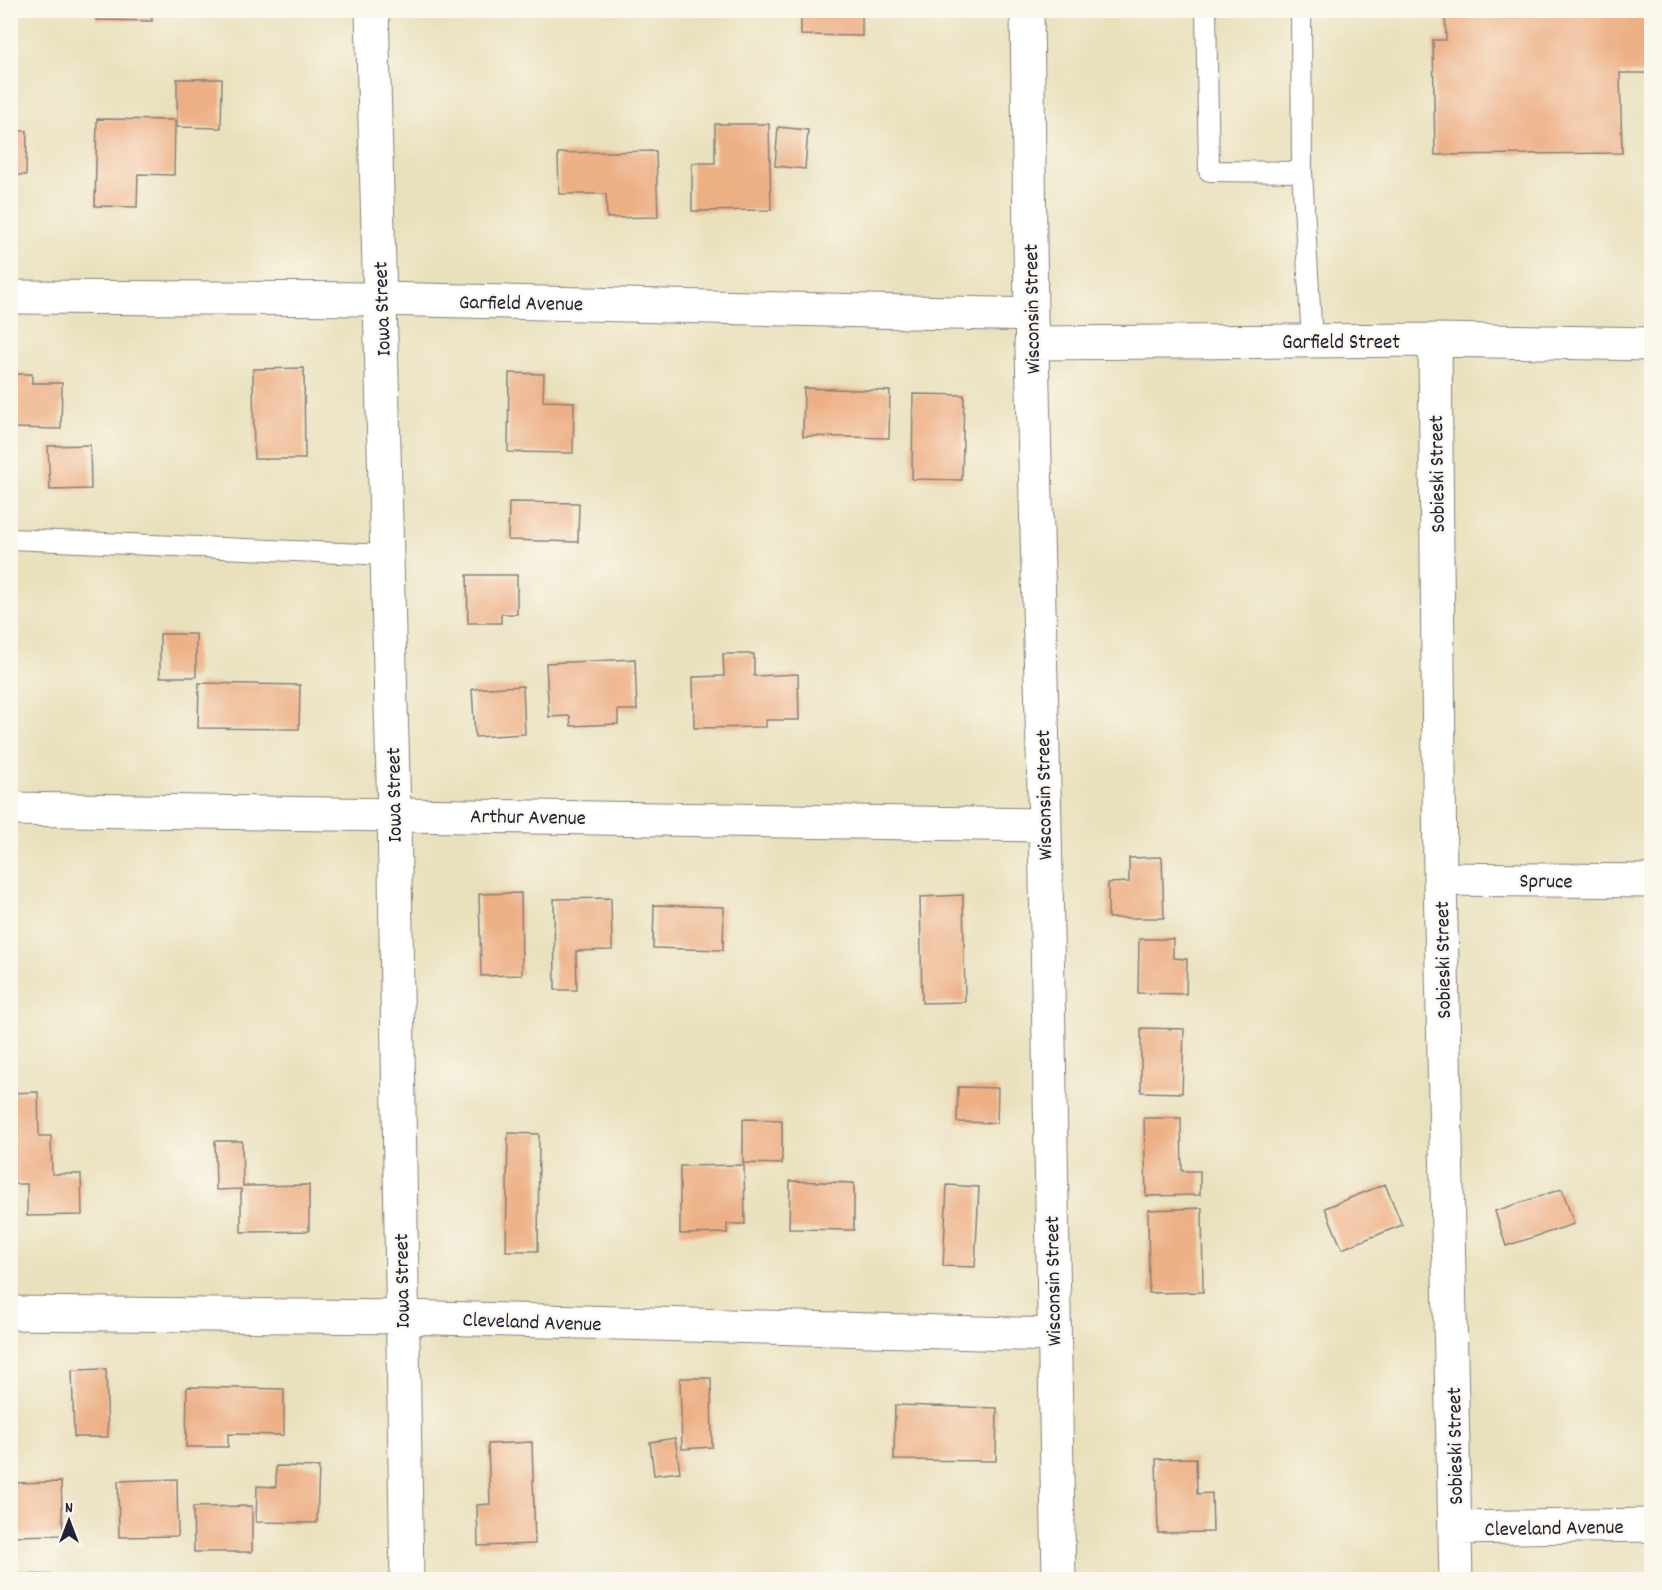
<svg xmlns="http://www.w3.org/2000/svg" width="1662" height="1590" font-family="Dekko,sans-serif">
<style>
.building{fill:#edaf84}
.lines{fill:none;stroke-linecap:round;stroke-linejoin:round}
.lane-casing{stroke:#86817c;stroke-width:22}
.street-casing{stroke:#86817c;stroke-width:35}
.lane{stroke:#fff;stroke-width:20}
.street{stroke:#fff;stroke-width:33}
.labels{text-anchor:middle;stroke-width:4.5;stroke-linejoin:round;paint-order:stroke}
.street-label{font-size:21px;fill:#22223b;stroke:#fbf7ec}
</style>
<rect width="100%" height="100%" fill="#fbf7ec"/>
<filter id="ink" filterUnits="userSpaceOnUse"><feTurbulence type="fractalNoise" baseFrequency=".0167" numOctaves="2"/><feDisplacementMap in="SourceGraphic" scale="12" xChannelSelector="R" yChannelSelector="G"/><feConvolveMatrix kernelMatrix="1 2 1 2 8 2 1 2 1" color-interpolation-filters="sRGB"/></filter>
<filter id="wash" filterUnits="userSpaceOnUse"><feTurbulence type="fractalNoise" baseFrequency=".008" numOctaves="4" result="noise"/><feDisplacementMap in="SourceGraphic" scale="24" xChannelSelector="R" yChannelSelector="G"/><feGaussianBlur stdDeviation="1.35" result="paint"/><feColorMatrix in="noise" values="0 0 0 0 0 0 0 0 0 0 0 0 0 0 0 0 0 1.4 0 .05"/><feComposite in="paint" operator="in"/></filter>
<g filter="url(#wash)">
<rect width="100%" height="100%" fill="#e9e0bc"/>
<g id="blocks">
<path class="building" d="M96 10H152V21L96 20Z
M801 10H862V36L801 35Z
M1445 10H1651L1652 73H1620L1622 153 1435 155 1433 40H1446Z
M177 79H222L221 128 177 127Z
M97 119 175 120 174 175 138 174 137 207 95 206Z
M715 124H769L771 210 692 211V163H715Z
M778 127 808 130 805 169 775 166Z
M10 131H27L26 175H10Z
M656 151 658 217 607 218 606 194H559L558 153Z
M304 368 305 459H254L253 369Z
M509 373 544 374 543 401 574 402 573 453 508 452Z
M10 374H32V383H62L61 429 10 428Z
M804 388 890 391 889 438 803 436Z
M913 394 964 395 962 480 912 479Z
M90 445 91 489 50 490 48 446Z
M509 502 579 503 578 542 508 540Z
M467 575H517V614H501V623H468Z
M160 634H196V677H160Z
M723 654H754V676L798 674 799 720H766V727L694 728 693 677 724 676Z
M635 659 637 710H618V724L571 726 570 716 549 717 546 663Z
M199 683 300 685 299 729 198 728Z
M523 686 525 734 475 737 472 689Z
M1162 857 1164 918H1108V883L1129 882V858Z
M521 893 522 975 481 976 479 894Z
M963 895 965 1002 922 1003 920 897Z
M611 898 612 950 576 951 577 990H555L554 899Z
M654 905 724 907 723 950 653 948Z
M1139 939H1173V958L1187 959 1186 994 1138 993Z
M1141 1028 1184 1029 1182 1093 1141 1092Z
M958 1087 998 1088 997 1123 957 1122Z
M38 1092 39 1136H51L52 1174H81L82 1215 27 1216V1184H10V1093Z
M1144 1118H1181L1182 1171H1200V1195L1146 1196Z
M743 1119 782 1120V1164L743 1163Z
M508 1133 539 1134 538 1251H506Z
M215 1141H242L243 1186 309 1185V1231L241 1232V1189L216 1190Z
M744 1165 745 1224H727V1233L680 1234V1166Z
M790 1181 854 1183V1230L789 1229Z
M1385 1184 1402 1225 1342 1249 1325 1208Z
M947 1185 979 1187 975 1267 943 1266Z
M1562 1189 1574 1224 1506 1246 1495 1211Z
M1202 1208 1203 1292 1149 1293 1148 1210Z
M106 1369 108 1437H74L72 1370Z
M680 1378H711L712 1447 682 1449Z
M187 1387 284 1389V1435L228 1434V1447H186Z
M895 1405 997 1408 996 1461 894 1460Z
M675 1438 680 1472 654 1475 650 1442Z
M532 1442 535 1544 478 1546 477 1505 490 1504 488 1444Z
M1196 1458 1197 1494 1212 1493 1213 1532 1158 1533 1156 1459Z
M276 1466 319 1467 317 1523 256 1522 257 1486 276 1487Z
M177 1479 178 1536 119 1537 118 1481Z
M61 1482 63 1535 10 1536V1483Z
M252 1506V1552H194L193 1507Z
M11 1574 54 1575V1580H11Z"/>
</g>
</g>
<g filter="url(#ink)">
<use href="#blocks" fill-opacity="0" stroke="#86817c" stroke-width="1.5"/>
<g class="lines">
<defs>
<path id="lane" d="M1206 10 1209 171 1302 172
M1301 10 1302 172 1312 341
M10 539 387 555"/>
<path id="street" d="M372 10 394 814 407 1580
M1027 10 1031 315 1045 825 1059 1580
M10 297 380 299 1031 315
M1435 340 1440 879 1456 1580
M1031 343 1435 340 1652 344
M10 809 1045 825
M1440 879 1652 881
M10 1313 402 1317 1053 1335
M1457 1528 1652 1525"/>
</defs>
<use href="#lane" class="lane-casing"/>
<use href="#street" class="street-casing"/>
<use href="#lane" class="lane"/>
<use href="#street" class="street"/>
</g>
</g>
<g class="labels">
<g class="street-label">
<text transform="translate(521 302) rotate(1)" y="7">Garfield Avenue</text>
<text transform="translate(381 309) rotate(-92)" y="7">Iowa Street</text>
<text transform="translate(1031 309) rotate(-91)" y="7">Wisconsin Street</text>
<text x="1341" y="348">Garfield Street</text>
<text transform="translate(1436 474) rotate(-91)" y="7">Sobieski Street</text>
<text transform="translate(393 795) rotate(-91)" y="7">Iowa Street</text>
<text transform="translate(1043 795) rotate(-91)" y="7">Wisconsin Street</text>
<text transform="translate(528 816) rotate(1)" y="7">Arthur Avenue</text>
<text transform="translate(1546 880) rotate(1)" y="7">Spruce</text>
<text transform="translate(1442 960) rotate(-91)" y="7">Sobieski Street</text>
<text transform="translate(401 1281) rotate(-91)" y="7">Iowa Street</text>
<text transform="translate(1052 1281) rotate(-91)" y="7">Wisconsin Street</text>
<text transform="translate(532 1321) rotate(2)" y="7">Cleveland Avenue</text>
<text transform="translate(1454 1446) rotate(-91)" y="7">Sobieski Street</text>
<text transform="translate(1554 1527) rotate(-1)" y="7">Cleveland Avenue</text>
</g>
</g>
<rect width="1662" height="1590" fill="none" stroke="#fbf7ec" stroke-width="36"/>
<g transform="translate(69 1521)" stroke="#fbf7ec" stroke-width="4.5" paint-order="stroke">
<path d="M0-4.5L10 22L0 15L-10 22Z" fill="#22223b"/>
<text y="-9" font-size="16" font-weight="bold" text-anchor="middle" fill="#22223b">N</text>
</g>
</svg>
